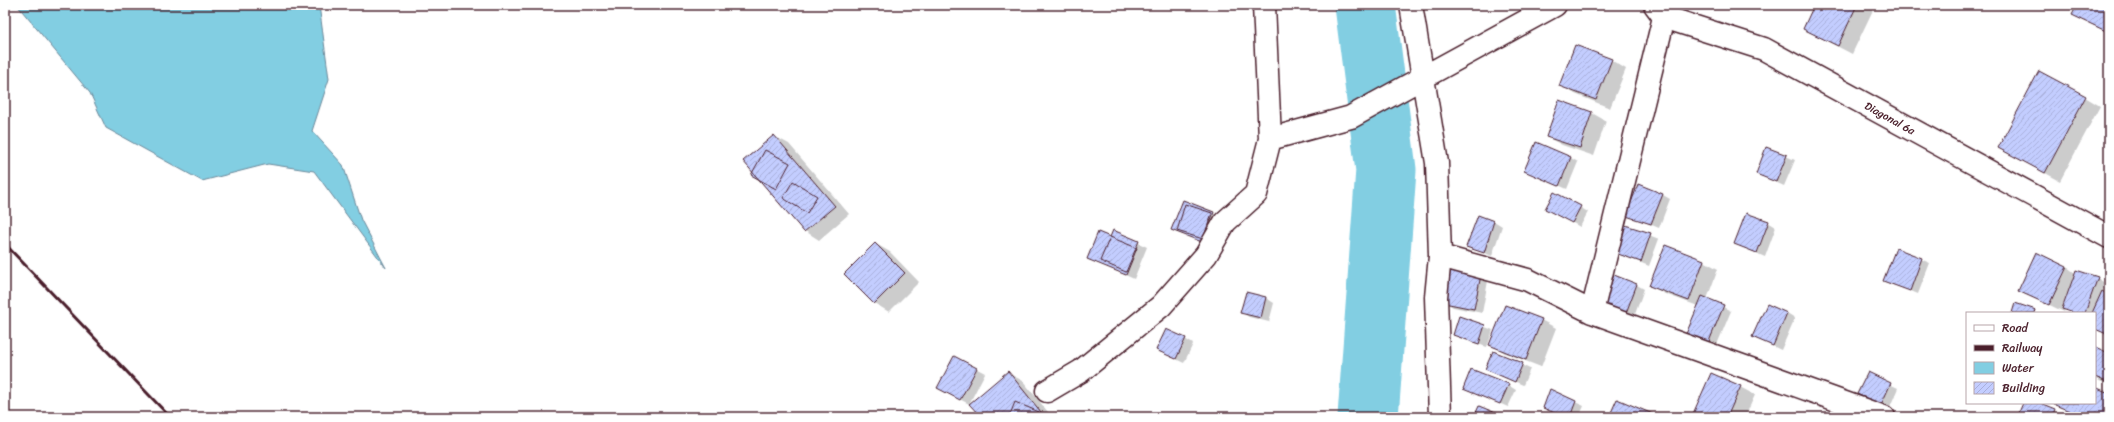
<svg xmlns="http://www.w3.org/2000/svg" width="2114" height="422" font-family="Sriracha,sans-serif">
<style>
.water{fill:#82cee2;stroke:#6c8899}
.shadow{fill:#0003}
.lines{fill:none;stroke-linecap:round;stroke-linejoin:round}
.river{stroke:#82cee2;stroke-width:61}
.building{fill:url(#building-hatch);stroke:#4a1f2b}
.minor-casing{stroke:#4a1f2b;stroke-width:25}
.minor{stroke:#fff;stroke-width:22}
.rail{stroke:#4a1f2b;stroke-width:3}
.labels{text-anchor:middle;stroke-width:3;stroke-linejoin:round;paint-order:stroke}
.street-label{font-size:11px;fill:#4a1f2b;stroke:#fff}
</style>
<defs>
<pattern id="building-hatch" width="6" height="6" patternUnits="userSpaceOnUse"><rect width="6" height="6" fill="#c3cdff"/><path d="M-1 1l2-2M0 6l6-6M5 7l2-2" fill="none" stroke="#a9b0db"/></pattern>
</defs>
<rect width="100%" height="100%" fill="#fff"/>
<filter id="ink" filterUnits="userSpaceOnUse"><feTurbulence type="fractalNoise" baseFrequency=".025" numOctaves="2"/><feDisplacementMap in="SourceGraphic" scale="8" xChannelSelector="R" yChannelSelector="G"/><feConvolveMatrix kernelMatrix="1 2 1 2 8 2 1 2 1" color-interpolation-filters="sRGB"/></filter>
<g filter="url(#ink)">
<path class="water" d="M17 5H319L329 79 312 131 343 165 361 220 386 268 314 171 268 164 202 181 106 128 90 93Z"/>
<path class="shadow" d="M1816 5H1864L1873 10 1852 54 1804 29Z
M2078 5H2109V33L2073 15Z
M1611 60 1626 69 1610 108 1575 94 1561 85Z
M2085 97 2100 106 2060 181 2014 156Z
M1592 113 1606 121 1594 156 1562 145 1547 137Z
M774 136 789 144 849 214 819 240 805 231 745 161Z
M1767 148 1795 160 1784 186 1757 174Z
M1571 158 1578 162 1567 189 1525 170Z
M1555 193 1588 212 1580 227 1555 213Z
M1663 195 1670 199 1659 228 1628 215Z
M1213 213 1221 217 1210 245 1172 229Z
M1494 221 1502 226 1492 256 1468 247Z
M1768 222 1776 227 1765 257 1735 244Z
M1626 226 1659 239 1649 266 1616 253Z
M1113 231 1147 247 1134 279 1088 258 1111 238Z
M876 244 890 252 919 282 889 312 874 303Z
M1666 246 1704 261 1718 269 1707 299 1731 311 1716 347 1695 338 1698 306 1665 294 1651 286Z
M1897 249 1930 263 1918 294 1885 280Z
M2067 267 2075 273 2097 278 2105 283 2102 293 2109 296V336L2095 328V313H2072L2065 309 2064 312 2019 290Z
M1480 276 1488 281 1482 313 1453 307 1445 302Z
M1637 285 1644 289 1634 317 1604 304Z
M1246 293 1266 298 1274 303 1269 322 1249 317 1241 312Z
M1787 313 1795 318 1781 350 1754 337Z
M1459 317 1493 330 1487 347 1462 339 1454 335Z
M1541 320 1556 328 1541 367 1505 353 1491 345Z
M1185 339 1193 344 1184 363 1157 350Z
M2095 348 2109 354V385L2095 379Z
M1493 352 1530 369 1523 385 1486 369Z
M954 357 985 373 969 404 946 392Z
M1008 373 1023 381 1052 417H982Z
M1868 374 1898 388 1889 409 1866 398Z
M1508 385 1516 390 1508 407 1464 388Z
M1740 387 1755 395 1745 417H1697L1694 415Z
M2095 389 2109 395V417H2081L2056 404 2095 403Z
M1551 391 1584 406 1579 417H1564L1544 407Z
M2024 403H2037L2062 415V417H2018Z"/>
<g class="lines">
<path class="river" d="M1365 5 1386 170 1368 417"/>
</g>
<path class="building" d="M1814 5H1857L1838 46 1803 29Z
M2077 5H2109L2108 32 2072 15Z
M1575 45 1612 59 1596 100 1559 86Z
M2039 71 2086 96 2045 173 1998 148Z
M1559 100 1592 112 1580 148 1546 137Z
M774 135 835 206 804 232 743 161Z
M1536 142 1571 157 1559 186 1524 171Z
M1766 147 1787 155 1776 182 1756 174Z
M765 150 790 163 776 189 751 175Z
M793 181 817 196 807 213 783 198Z
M1638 184 1663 194 1651 224 1626 216Z
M1554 192 1581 206 1572 223 1545 209Z
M1183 200 1214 212 1202 242 1171 230Z
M1185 204 1212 213 1203 239 1177 231Z
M1746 213 1769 221 1757 253 1734 244Z
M1478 215 1494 221 1484 253 1466 247Z
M1625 225 1651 233 1641 262 1615 253Z
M1113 230 1139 241 1126 272 1100 261Z
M1098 232 1137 248 1126 275 1087 259Z
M875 243 905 273 874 304 844 274Z
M1665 245 1704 260 1689 301 1649 286Z
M1896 248 1922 258 1910 291 1883 281Z
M2036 252 2067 267 2049 305 2018 291Z
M1451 269 1481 275 1474 309 1444 303Z
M2076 270 2098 277 2085 313H2074L2062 309Z
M1614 275 1637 284 1626 313 1603 304Z
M2102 291 2109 295V335L2095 329V313H2092Z
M1246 292 1266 297 1261 318 1240 313Z
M1702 296 1724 305 1708 344 1686 334Z
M2015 303 2036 310 2035 313H2012Z
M1767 304 1787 313 1773 346 1752 337Z
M1505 305 1542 319 1526 360 1489 345Z
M1459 316 1485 325 1479 344 1453 335Z
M1166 329 1186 338 1176 359 1156 350Z
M2095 347 2109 353V383L2095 377Z
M1493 351 1523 363 1515 382 1485 369Z
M954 356 977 368 960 400 937 388Z
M1471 369 1509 384 1500 404 1463 389Z
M1008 371 1045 417H981L969 404Z
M1868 372 1891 383 1881 405 1857 394Z
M1711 373 1741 386 1727 417 1692 416Z
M2095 387 2109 393V417H2084L2055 405V403H2095Z
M1550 389 1576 401 1570 417H1564L1543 408Z
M1617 399 1660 417H1609Z
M1015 402 1039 412 1037 417H1009Z
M2023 403H2040L2055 409 2052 417H2017Z
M1479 406 1501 415 1500 417H1474Z"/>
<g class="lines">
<defs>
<path id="minor" d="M1411 5 1437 163 1440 256 1436 297 1440 417
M1664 17 1764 49 2109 237
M1270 139 1351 117 1555 5
M1440 256 1528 280 1592 312 1884 417
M1592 312 1664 17 1655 5
M1047 391 1081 371 1161 306 1206 255 1225 222 1256 194 1270 139 1264 5"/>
</defs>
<use href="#minor" class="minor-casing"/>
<use href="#minor" class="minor"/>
<path class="rail" d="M5 244 170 417"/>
</g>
</g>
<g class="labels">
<g class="street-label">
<text transform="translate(1890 118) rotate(29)" y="4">Diagonal 6a</text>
</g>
</g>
<rect width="2114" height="422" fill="none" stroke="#fff" stroke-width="20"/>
<rect x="10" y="10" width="2094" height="402" fill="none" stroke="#4a1f2b" stroke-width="1.5" filter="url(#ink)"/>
<rect x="1966" y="312" width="130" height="92" fill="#ffffff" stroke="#b7a5aa"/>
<rect x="1974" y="325" width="20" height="6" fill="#ffffff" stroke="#b7a5aa"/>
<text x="2002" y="332" font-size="12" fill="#4a1f2b">Road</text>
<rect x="1974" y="345" width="20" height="6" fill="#4a1f2b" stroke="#b7a5aa"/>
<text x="2002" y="352" font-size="12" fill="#4a1f2b">Railway</text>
<rect x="1974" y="362" width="20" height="12" fill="#82cee2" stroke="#b7a5aa"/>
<text x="2002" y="372" font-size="12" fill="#4a1f2b">Water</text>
<rect x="1974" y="382" width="20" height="12" fill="url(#building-hatch)" stroke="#b7a5aa"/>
<text x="2002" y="392" font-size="12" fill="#4a1f2b">Building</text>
</svg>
